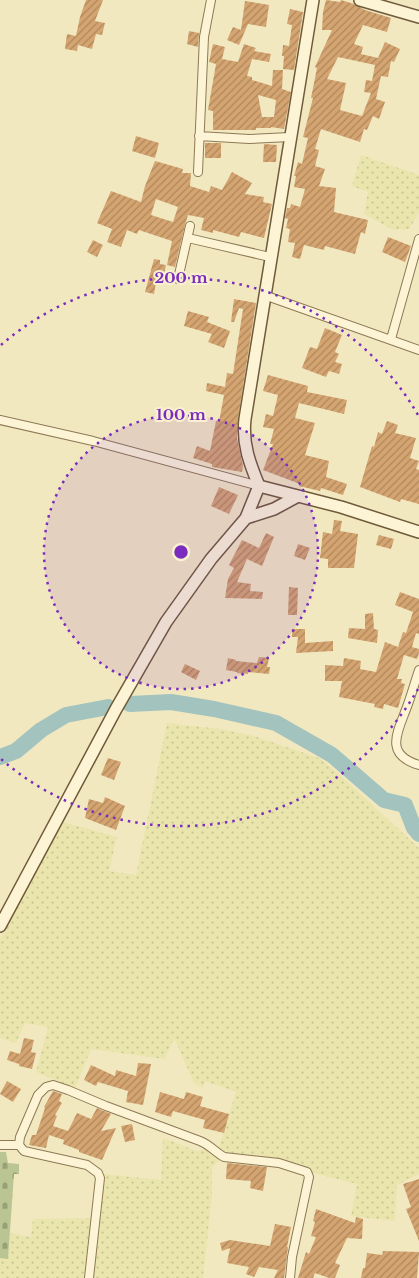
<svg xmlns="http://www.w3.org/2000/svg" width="419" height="1278" font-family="'Libre Baskerville',serif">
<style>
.farmland{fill:url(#farmland-dots)}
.cemetery{fill:url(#cemetery-stones)}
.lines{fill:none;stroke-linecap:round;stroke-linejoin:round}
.river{stroke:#a3c4be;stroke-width:16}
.building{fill:url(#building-hatch);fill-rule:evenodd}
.street-casing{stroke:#8d7956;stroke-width:10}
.secondary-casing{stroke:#6f5a39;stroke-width:14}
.street{stroke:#fcf4d4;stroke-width:8}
.secondary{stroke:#fcf4d4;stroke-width:11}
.ring{fill:none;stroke:#7b2cbf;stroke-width:2.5;stroke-dasharray:2.5 5}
.centre{fill:#7b2cbf;stroke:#f9f1d0;stroke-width:2.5}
.ring-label{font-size:15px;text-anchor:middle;font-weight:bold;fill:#7b2cbf;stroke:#f9f1d0;stroke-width:4;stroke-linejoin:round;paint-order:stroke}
</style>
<defs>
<pattern id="farmland-dots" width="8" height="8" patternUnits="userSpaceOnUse" patternTransform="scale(1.25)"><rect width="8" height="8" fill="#e9e5ac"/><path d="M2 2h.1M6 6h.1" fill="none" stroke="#c9c593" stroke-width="1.8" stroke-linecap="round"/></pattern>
<pattern id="cemetery-stones" width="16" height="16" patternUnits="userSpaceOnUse" patternTransform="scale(1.25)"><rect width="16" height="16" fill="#bac593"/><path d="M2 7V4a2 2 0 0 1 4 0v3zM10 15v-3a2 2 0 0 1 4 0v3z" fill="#98a077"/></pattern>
<pattern id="building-hatch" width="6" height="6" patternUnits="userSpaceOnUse" patternTransform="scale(1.25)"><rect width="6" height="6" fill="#d5a571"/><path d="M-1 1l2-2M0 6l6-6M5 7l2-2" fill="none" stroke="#ae875c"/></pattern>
</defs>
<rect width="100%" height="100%" fill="#f2e8c0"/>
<path class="farmland" d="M361 155 419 175V213L409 229 393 230 364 214 368 192 352 186Z
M167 723 220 729 254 736 319 758 341 776 419 848V1174L397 1185 395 1221 351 1216 357 1184 317 1174 285 1162 227 1155 212 1167V1195L203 1278H0V1258H8L10 1233 31 1237 33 1219 101 1218 104 1174 161 1180 163 1138 197 1151 219 1147 236 1092 205 1081 203 1088 194 1083 174 1038 165 1059 91 1049 75 1088 36 1072 48 1027 25 1023 16 1043 0 1038V939L63 822 117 837 109 871 136 875Z"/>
<path class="cemetery" d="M0 1152H6L8 1163 19 1164V1174H14L8 1259 0 1258Z"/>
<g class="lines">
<path class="river" d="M130 704 171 702 214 709 276 723 332 755 384 800 405 805 414 828 419 834
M0 757 16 751 41 730 66 715 108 707"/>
</g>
<path class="building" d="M86 0H103L95 21 105 23 102 35 96 34 92 49 78 45 77 51 65 49 67 34 76 36 80 17Z
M326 0 340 2 341 0 354 4 365 10 391 18 387 32 363 25 354 44 363 47 361 54 378 58 385 42 400 49 394 62 391 61 388 77 381 76 376 99 385 102 379 119 373 116 367 130 364 129 360 142 321 129 315 149 319 150 315 166 325 169 319 186 336 188 334 212 368 220 365 234 361 232 355 254 325 246 324 250 304 245 300 259 292 257 295 243 288 242 290 229 286 228 288 219 285 218 287 208H290L291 204 300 207 305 189 294 187 296 176H294L298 162 302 164 308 138 303 137 313 98H311L317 68 315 67 332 30H322L323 12ZM338 57 375 65 372 81 366 80 364 92 371 93 362 116 340 110 346 83 327 79Z
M245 1 269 5 266 27 248 24 239 45 227 40 233 27 241 30Z
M290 9 303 12 294 70 283 69 284 56H282L283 45 289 46 292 25 287 24Z
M189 31 199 33 198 47 187 44Z
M213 44 225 47 222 59 238 62 244 44 256 48 254 51 271 54 269 62 252 59 247 76 252 77V80L272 86 273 70H283L282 89 291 92 284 129 271 127V128H256V130H213V111L208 110 216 64 209 62ZM258 95 276 100 274 117H262Z
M136 136 159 143 155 158 132 151Z
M205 143H221V158H205Z
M264 144 277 145 276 162H263Z
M155 161 183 169 182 173H191L190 186 209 192 211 186 222 190 232 172 252 183 245 194 264 197 263 202 272 204 264 238 241 232 239 237 213 230V233L201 230 204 218 188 215 185 225 175 267 167 265 172 241 139 230 137 234 127 230 121 247 107 242 112 229 97 223 111 191 141 202 145 186ZM156 199 178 207 173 222 151 215Z
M388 237 411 246 405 262 382 252Z
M93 240 103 245 97 257 87 252Z
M154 259 160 260V264L166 265 163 278 157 276 154 294 145 292Z
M234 299 256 303 238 418 237 438 243 466 242 472 212 467V464L193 458 197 446 210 451 216 421 219 422 224 395 206 391 207 383 225 387 227 373 233 374 243 309 239 308 234 322H231Z
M188 311 209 317 207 322 230 331 224 348 208 342 212 334 184 326Z
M325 328 342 335 335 352 339 354 335 362 342 364 339 374 329 371 326 377 302 368 310 347 317 349Z
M268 375 308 386 307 392 347 400 344 414 299 403 295 418 315 423 305 455 329 461 326 477 347 484 343 495 321 488 320 491 299 486 300 484 263 470 273 444H270L274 429 263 427 266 414 273 416 278 395 263 391Z
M387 421 398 425 395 433 416 438 410 458 419 461 416 469 419 470V504L401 499 400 502 360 487 372 446 374 447 378 432 382 434Z
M219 487 238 495 229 514 211 506Z
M334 520 342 521 340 531 358 534 354 568H328V559L320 558 323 532 332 534Z
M266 533 274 537 262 566 247 559 237 582 251 584 250 591 263 592 262 599 225 598 228 579 234 568 229 565 242 540 259 548Z
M379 535 394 539 391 549 376 545Z
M298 544 310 548 305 560 294 556Z
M289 587 298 588 297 615H288Z
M400 592 419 599V634L416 633 412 647 419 649V653L417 659 404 655 397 679H402L401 683 405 684 398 708 384 704 383 709 374 707 375 704 339 697 342 681H325V665L343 666 344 658 361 661 360 669 376 672 385 642 398 647 403 632 406 633 413 612 395 605Z
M373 613 374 629 378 630 377 643 348 638 349 628 365 629V614Z
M292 629H305V643L333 641V651L296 653 298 637H292Z
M259 657 269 658 267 667H270L269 674 248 672V674L237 673V672L226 670 228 658 236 660V661L257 663Z
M185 664 200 671 196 680 181 672Z
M108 758 121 762 114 780 101 775Z
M105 797 125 806 116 830 85 818 89 799 103 803Z
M24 1038 34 1040 31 1052 36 1053 32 1069 19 1066V1064L7 1060 10 1051 20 1054Z
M138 1063 151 1064 143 1105 126 1102 128 1091 98 1082 96 1086 84 1080 91 1065 115 1076 116 1070 136 1076Z
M7 1081 21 1089 13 1102 0 1094Z
M53 1091 62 1094 59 1101 62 1103 55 1115 57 1116 53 1126 68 1131 77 1113 91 1119 97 1108 111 1114 101 1131 116 1128 102 1160 79 1152V1150L63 1144 64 1140 49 1135 46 1148 29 1145 32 1135H36L45 1108 44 1107Z
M160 1092 184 1099 186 1092 203 1097 200 1106 229 1114 224 1133 203 1128 205 1120 173 1111 171 1117 155 1112Z
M132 1124 135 1140 125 1142 121 1126Z
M227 1163 267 1167 263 1191 250 1188 251 1181 226 1179Z
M419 1179V1241L406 1209 411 1207 403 1184Z
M316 1209 355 1223 356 1217 363 1219 362 1239 347 1238 335 1263 340 1265 335 1278H329L315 1273 313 1278H298L306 1252 309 1254 316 1237 311 1236 315 1222 313 1221Z
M275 1224 291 1227 287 1247H288L284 1278H274L278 1270 259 1267 254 1277 246 1274 249 1267 227 1263 230 1248 222 1251 220 1243 230 1240 270 1246Z
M383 1251 419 1252 417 1278H361L363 1268H365L367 1253 382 1255Z"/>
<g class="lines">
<defs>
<path id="street" d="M199 136 249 139 290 137
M198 172 204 37 211 0
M188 238 270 257
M178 279 190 226
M264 295 419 350
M391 339 419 239
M0 420 93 441 259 486
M419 670C415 682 412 693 408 704 399 730 382 754 419 765
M0 1145H19
M89 1278 100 1178 98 1173 87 1165 24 1151 19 1145 20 1137 38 1095 46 1087 53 1085 68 1090 106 1106 200 1141C210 1145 215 1152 224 1157L279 1163 307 1172 309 1177 292 1257 290 1278"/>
<path id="secondary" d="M360 0 419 17
M259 486 341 507 419 532
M246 518 274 509 298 496
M0 926 116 709 166 622 211 559 246 518 259 486C250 464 242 444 245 419L313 0"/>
</defs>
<use href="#street" class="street-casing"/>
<use href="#secondary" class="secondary-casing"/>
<use href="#street" class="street"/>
<use href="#secondary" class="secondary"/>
</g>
<circle cx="181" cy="552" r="137" fill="#7b2cbf" fill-opacity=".12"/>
<g class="ring">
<circle cx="181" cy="552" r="137"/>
<path d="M418 689A274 274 0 0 1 1 759M1 345A274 274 0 0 1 418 415"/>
</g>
<circle cx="181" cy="552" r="8" class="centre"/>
<g class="ring-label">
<text x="181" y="283">200 m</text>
<text x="181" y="420">100 m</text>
</g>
</svg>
